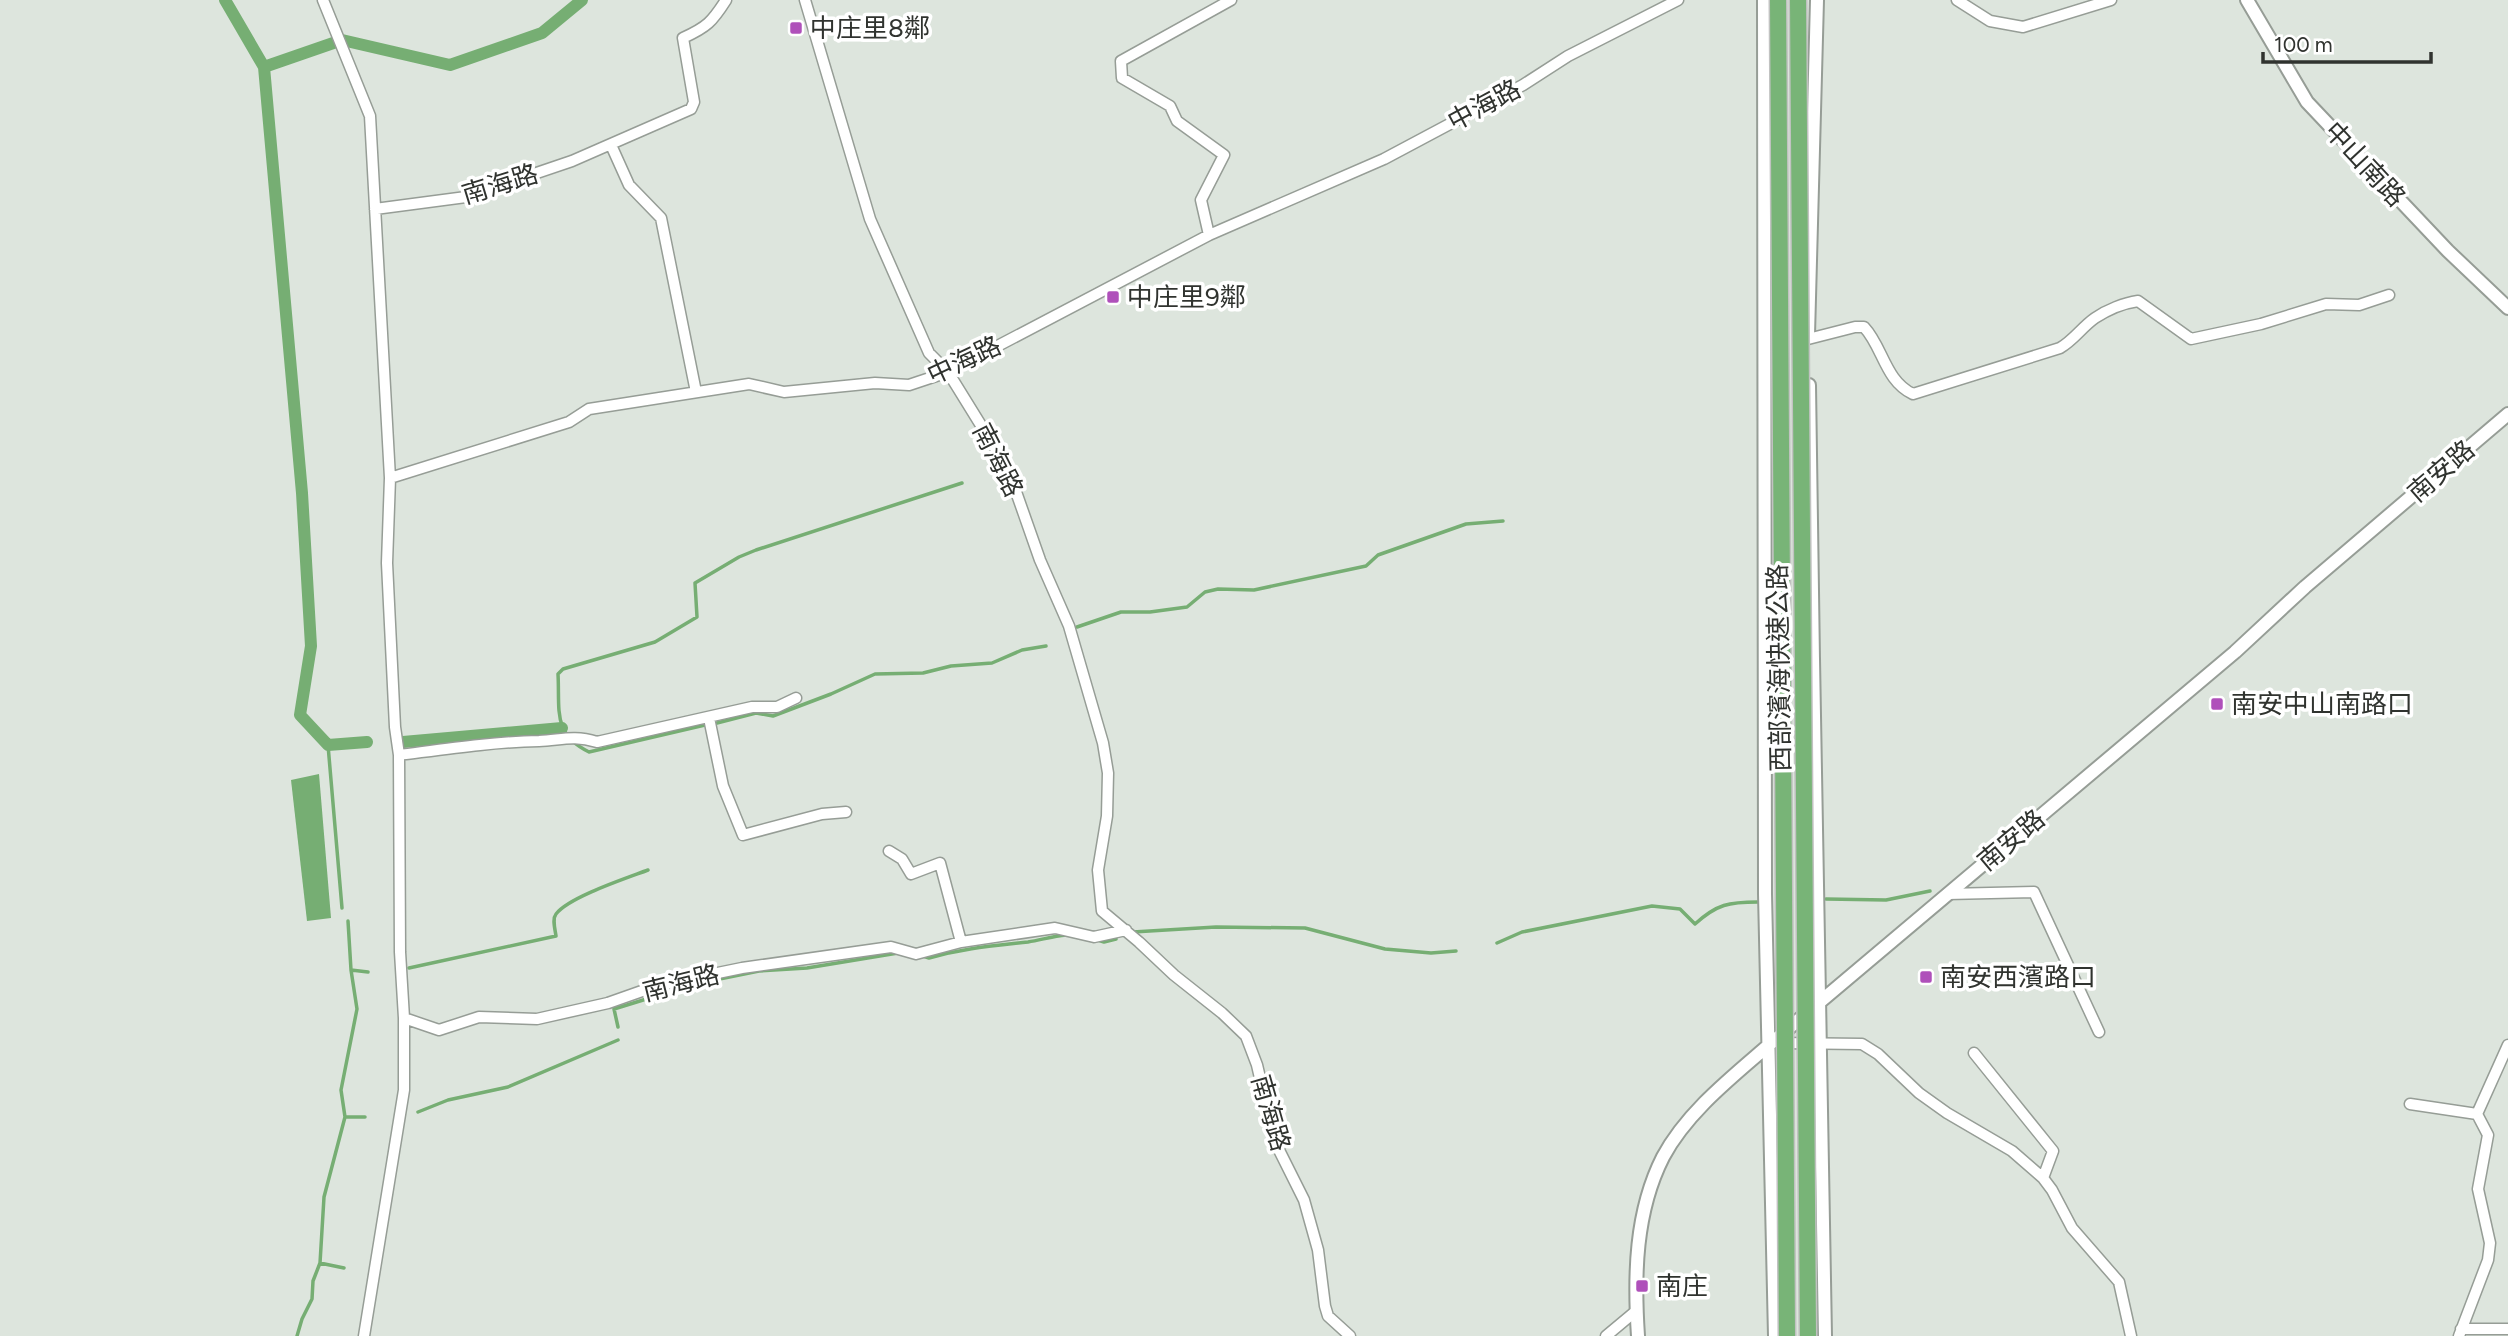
<svg xmlns="http://www.w3.org/2000/svg" width="2508" height="1336" font-family="Figtree,'Noto Sans TC',sans-serif">
<style>
.water{fill:#76ae73}
.lines{fill:none;stroke-linecap:round;stroke-linejoin:round}
.stream{stroke:#76ae73;stroke-width:3.5}
.canal{stroke:#76ae73;stroke-width:12}
.minor-casing{stroke:#969d96;stroke-width:13}
.tertiary-casing{stroke:#969d96;stroke-width:16}
.minor{stroke:#fff;stroke-width:10}
.tertiary{stroke:#fff;stroke-width:12}
.trunk-bridge-casing{stroke:#c1c2c1;stroke-width:19;stroke-linecap:butt}
.trunk-bridge{stroke:#78b477;stroke-width:16}
.poi-dot{fill:#af50ba;stroke:#fff;stroke-width:2.5}
.labels{text-anchor:middle;stroke-width:7;stroke-linejoin:round;paint-order:stroke}
.poi-label{font-size:26px;fill:#30332f;stroke:#fff;text-anchor:start}
.street-label{font-size:26px;fill:#30332f;stroke:#fff}
</style>
<rect width="100%" height="100%" fill="#dde5dd"/>
<path class="water" d="M319 774 331 918 307 921 291 780Z"/>
<g class="lines">
<path class="stream" d="M1077 627 1121 612H1150L1187 607 1205 592 1218 589 1254 590 1366 566 1378 555 1466 524 1503 521
M717 723 756 713 773 716 831 694 875 674 923 673 951 666 992 663 1022 650 1046 646
M705 725 589 752C552 734 560 710 558 674L563 669 655 642 697 617 695 583 739 557 756 550 962 483
M328 745 342 908
M1826 899 1886 900 1930 891
M1133 932 1216 927 1305 928 1385 949 1431 953 1456 951
M1098 940 1104 942 1116 939
M1497 943 1522 932 1652 906 1680 909 1695 924C1717 904 1729 902 1758 902
M923 956 929 958C964 948 992 946 1028 942 1041 940 1053 936 1066 935
M409 968 556 936C555 929 552 919 556 914 569 897 627 878 648 870
M351 970 368 972
M618 1027 614 1009 695 984 759 971 807 968 898 953
M418 1112 448 1100 508 1087 618 1040
M345 1117H365
M320 1263 344 1268
M297 1336 302 1319 312 1299 313 1281 320 1263 324 1197 345 1117 341 1090 357 1009 351 970 348 921"/>
<path class="canal" d="M225 0 264 67 342 40 450 65 542 33 582 0
M264 67 302 493 311 646 300 715 328 745 367 742
M403 742 562 728"/>
<defs>
<path id="minor" d="M323 0 370 116 390 478 387 563 395 727 399 755 400 952 404 1018V1090L364 1336
M805 0 870 219 929 353 948 372 1008 469 1040 560 1069 626 1103 743 1108 773 1107 816 1098 870 1102 911 1139 942 1174 975 1222 1013 1246 1036 1257 1065 1275 1142 1304 1200 1318 1250 1325 1306 1328 1316 1350 1336
M1957 0 1990 21 2023 27 2111 0
M611 145 629 185 661 218 696 392
M375 209 466 197 572 161 691 109 694 102 683 38C707 27 712 22 726 0
M1209 235 1201 200 1224 155 1177 121 1170 106 1122 78 1121 61 1231 0
M1808 339 1855 327H1864C1883 347 1885 381 1913 394L2060 348C2074 340 2082 327 2095 318 2107 310 2124 303 2138 301L2191 339 2261 324 2326 304 2359 305 2389 295
M390 478 569 422 589 409 749 384 784 392 875 383 909 385 948 372 1209 235 1384 159 1523 85 1568 56 1678 0
M709 718 723 786 743 835 822 814 846 812
M399 755C446 749 492 742 539 741 562 740 573 735 597 742L752 707H777L796 698
M889 851 902 859 911 874 940 863 961 942
M1947 894 2034 892 2099 1032
M404 1018 439 1030 479 1017 537 1019 608 1003 659 985 742 968 891 947 916 954 961 942 1055 928 1094 937 1126 930
M1781 1043 1862 1044 1878 1054 1919 1093 1947 1113 2012 1151 2043 1178 2052 1190 2072 1228 2119 1282 2131 1336
M1974 1053 2053 1151 2043 1178
M2410 1104 2477 1114 2488 1135 2478 1189 2490 1243 2488 1260 2459 1336
M2477 1114 2508 1045
M2461 1329H2508
M1606 1336 1636 1311"/>
<path id="tertiary" d="M1764 0 1765 894 1775 1336
M2247 0 2307 102 2448 251 2508 308
M1808 335 1817 0
M1809 385C1814 702 1817 1019 1825 1336
M1638 1336C1634 1276 1635 1212 1663 1157 1687 1112 1732 1077 1770 1044L2235 652 2305 587 2508 414"/>
</defs>
<use href="#minor" class="minor-casing"/>
<use href="#tertiary" class="tertiary-casing"/>
<use href="#minor" class="minor"/>
<use href="#tertiary" class="tertiary"/>
<defs>
<path id="trunk-bridge" d="M1778 0 1787 1336
M1798 0 1808 1336"/>
</defs>
<use href="#trunk-bridge" class="trunk-bridge-casing"/>
<use href="#trunk-bridge" class="trunk-bridge"/>
</g>
<g class="poi-dot">
<rect x="789" y="21" width="14" height="14" rx="3.5"/>
<rect x="1106" y="290" width="14" height="14" rx="3.5"/>
<rect x="2210" y="697" width="14" height="14" rx="3.5"/>
<rect x="1919" y="970" width="14" height="14" rx="3.5"/>
<rect x="1635" y="1279" width="14" height="14" rx="3.5"/>
</g>
<g class="labels">
<g class="poi-label">
<text x="810" y="37">中庄里8鄰</text>
<text x="1127" y="306">中庄里9鄰</text>
<text x="2231" y="713">南安中山南路口</text>
<text x="1940" y="986">南安西濱路口</text>
<text x="1656" y="1295">南庄</text>
</g>
<g class="street-label">
<text transform="translate(1484 105) rotate(-28)" y="9">中海路</text>
<text transform="translate(2365 164) rotate(47)" y="9">中山南路</text>
<text transform="translate(500 184) rotate(-17)" y="9">南海路</text>
<text transform="translate(964 360) rotate(-25)" y="9">中海路</text>
<text transform="translate(998 460) rotate(63)" y="9">南海路</text>
<text transform="translate(2441 471) rotate(-41)" y="9">南安路</text>
<text transform="translate(1779 668) rotate(-91)" y="9">西部濱海快速公路</text>
<text transform="translate(2011 840) rotate(-40)" y="9">南安路</text>
<text transform="translate(681 983) rotate(-14)" y="9">南海路</text>
<text transform="translate(1271 1113) rotate(74)" y="9">南海路</text>
</g>
</g>
<path d="M2263 52v10h168v-10" fill="none" stroke="#30332f" stroke-width="3.5"/>
<text x="2274" y="52" font-size="21" fill="#30332f" stroke="#ffffff" stroke-width="5" paint-order="stroke">100 m</text>
</svg>
